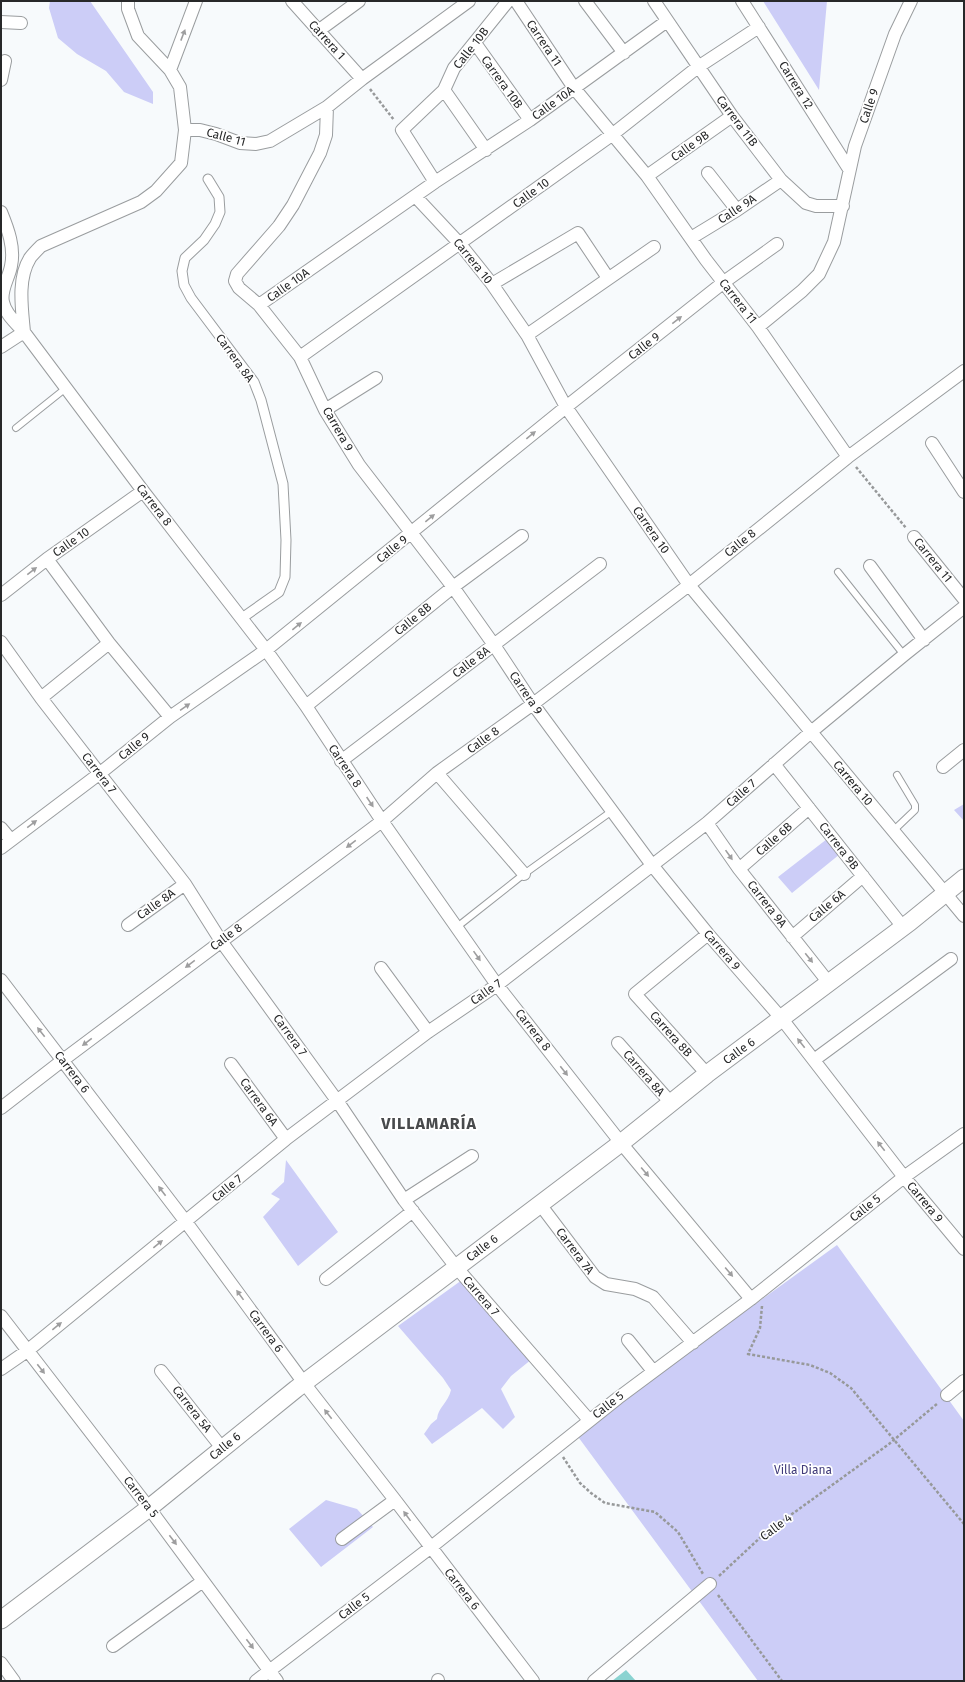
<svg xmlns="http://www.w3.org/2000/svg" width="965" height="1682" font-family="'Fira Sans',sans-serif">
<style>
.green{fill:#cccdf7}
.water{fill:#8ad3d1}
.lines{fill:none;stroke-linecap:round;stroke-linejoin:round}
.service-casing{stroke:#9a9d9f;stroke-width:8}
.pedestrian-casing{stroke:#9a9d9f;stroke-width:11}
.minor-casing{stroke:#9a9d9f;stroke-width:14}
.secondary-casing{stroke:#9a9d9f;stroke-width:19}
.path{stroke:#97999a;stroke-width:2.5;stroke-dasharray:3 2;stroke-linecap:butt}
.service{stroke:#fff;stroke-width:6}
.pedestrian{stroke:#fff;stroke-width:9}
.minor{stroke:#fff;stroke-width:12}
.secondary{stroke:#fff;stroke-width:17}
.oneway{fill:#9e9e9f}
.labels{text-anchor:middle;stroke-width:3.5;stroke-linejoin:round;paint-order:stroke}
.street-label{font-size:12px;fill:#272829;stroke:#fff}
.park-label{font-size:12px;fill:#3f3a79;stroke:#fff}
.district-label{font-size:16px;font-weight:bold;letter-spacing:1px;fill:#484a4c;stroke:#fff}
</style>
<rect width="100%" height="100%" fill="#f7fafc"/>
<path class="green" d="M50 1H90L153 92V104L124 92 106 71 77 54 58 38 49 8Z
M763 1H827L819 90Z
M964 804V821L954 810Z
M827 839 840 854 792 893 778 877Z
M286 1160 338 1232 298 1266 263 1217 280 1199 271 1194 284 1182Z
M837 1245 964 1421V1681H758L576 1434Z
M462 1280 532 1359 511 1376 501 1389 515 1417 503 1429 482 1408 432 1444 424 1434 431 1424 437 1419C438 1407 448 1403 451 1390L443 1378 398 1326Z
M326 1500 357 1509 373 1527 321 1567 289 1529Z"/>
<path class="water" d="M626 1670 636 1681H612Z"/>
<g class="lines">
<defs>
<path id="service" d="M16 428 66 388
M838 572 904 655
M893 831 915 810V805L897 775
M457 927 524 874 612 811"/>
<path id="pedestrian" d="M208 179 219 197 220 212 215 224 204 240 185 258 182 271 184 285 191 298 254 382 261 400 283 484 286 540 285 577 279 592 242 618"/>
<path id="minor" d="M292 1 362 79
M516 1 574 88 647 176 706 260 758 327 848 457
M585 1 624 53
M654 1 732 116 781 180 806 203 816 206H843
M742 1 849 169
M1 22 21 23
M318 31 359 1
M475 43 530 120
M170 70 196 1
M1 80 5 61
M444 90 486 150
M327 107 326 135 320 153 293 205 279 226 237 274 235 281 239 288 259 305 300 357 325 410 359 465 453 587 494 645 533 704 652 865 708 934 782 1019 904 1177 964 1249
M185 130H200L216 134 240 143 256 144 270 141 327 107 362 79 469 1
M708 173 737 210
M647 176 732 116
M435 182 402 130 444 90 454 68 508 1
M415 196 460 244 492 284 527 335 566 407 689 585 964 916
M1 212C8 229 15 248 11 266 9 278 0 290 3 302 5 314 17 324 24 332L143 491 266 650 306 706 382 821 497 985 621 1143 751 1299
M691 238 737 210 781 180
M492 284 578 233 608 278
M259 305 435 182 530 120 667 21
M758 327 802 291 819 274 834 242 855 146 895 34 911 1
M527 335 654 247
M1 347 24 332C22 309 17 279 30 258 33 254 37 250 41 246L141 202 156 191 181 163 185 130 180 87 170 70 138 36 128 9V1
M300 357 613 134 698 67 759 27
M325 410 376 378
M932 443 964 492
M914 537 964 599
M47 559 109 643 170 717
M870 566 924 640
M1 595 47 559 143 491
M1 642 41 698 185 884 221 941 338 1102 404 1200 456 1267 589 1420
M41 698 109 643
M306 706 453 587 522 536
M341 761 600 564
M774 764 903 927
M943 767 964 750
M437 773 524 874
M707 823 739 869 829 983
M1 828 11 840
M1 848 99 774 170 717 266 650 566 407 724 282 777 244
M739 869 809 808
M128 925 185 884
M792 937 863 876
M381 968 428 1032
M1 980 186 1222 304 1383 395 1500 533 1681
M618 1043 671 1103
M814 1060 951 959
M231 1064 286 1139
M707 1074 635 994 708 934
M1 1108 63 1060 382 821 437 773 533 704 689 585 848 457 964 371
M404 1200 472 1156
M539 1203 595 1277 606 1284 635 1289 653 1297 693 1343
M326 1279 413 1211
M1 1316 149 1508 277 1681
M628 1340 653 1371
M1 1369 27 1351 286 1139 428 1032 497 985 707 823 811 732 904 655 964 607
M161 1371 222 1448
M947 1395 964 1381
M342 1539 395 1500
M113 1646 203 1581
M1 1663 14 1681
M438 1680V1681
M256 1681 430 1548 618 1398 751 1299 904 1177 964 1134
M594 1681 710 1584"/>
<path id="secondary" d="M1 1620 149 1508 296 1389 621 1143 707 1074 910 922 964 878"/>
</defs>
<use href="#service" class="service-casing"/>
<use href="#pedestrian" class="pedestrian-casing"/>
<use href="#minor" class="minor-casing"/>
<use href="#secondary" class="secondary-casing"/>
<path class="path" d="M370 89 394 120
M856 467 906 528
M762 1306 760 1328 748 1354 810 1365 830 1373 851 1388 964 1524
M563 1457 580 1483 591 1493 605 1503 655 1512 678 1532 703 1574
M719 1576 763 1535 889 1444 938 1403
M718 1595 782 1681"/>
<use href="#service" class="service"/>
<use href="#pedestrian" class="pedestrian"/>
<use href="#minor" class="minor"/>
<use href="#secondary" class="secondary"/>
</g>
<defs><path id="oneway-solid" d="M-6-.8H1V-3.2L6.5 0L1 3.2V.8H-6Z"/></defs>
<g class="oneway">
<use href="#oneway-solid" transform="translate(183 35) rotate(-69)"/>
<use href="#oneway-solid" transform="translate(677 320) rotate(-38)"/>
<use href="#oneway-solid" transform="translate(531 435) rotate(-39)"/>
<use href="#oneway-solid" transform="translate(430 518) rotate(-39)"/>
<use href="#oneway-solid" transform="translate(32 571) rotate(-38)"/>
<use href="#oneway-solid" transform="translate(297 626) rotate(-39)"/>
<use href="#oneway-solid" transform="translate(185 707) rotate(-35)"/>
<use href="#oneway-solid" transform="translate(370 802) rotate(56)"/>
<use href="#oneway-solid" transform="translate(32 824) rotate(-37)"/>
<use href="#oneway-solid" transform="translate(351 844) rotate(143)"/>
<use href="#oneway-solid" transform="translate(729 855) rotate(55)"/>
<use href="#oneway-solid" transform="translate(477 956) rotate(55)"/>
<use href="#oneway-solid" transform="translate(809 958) rotate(51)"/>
<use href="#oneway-solid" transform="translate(190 964) rotate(143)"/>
<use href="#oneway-solid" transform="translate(41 1032) rotate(-128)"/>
<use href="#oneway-solid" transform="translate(87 1042) rotate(143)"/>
<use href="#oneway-solid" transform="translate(801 1043) rotate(-128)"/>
<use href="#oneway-solid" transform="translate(564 1071) rotate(52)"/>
<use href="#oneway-solid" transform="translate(881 1146) rotate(-128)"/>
<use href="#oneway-solid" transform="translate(645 1172) rotate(50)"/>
<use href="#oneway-solid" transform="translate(162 1191) rotate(-127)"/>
<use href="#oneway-solid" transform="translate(158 1244) rotate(-39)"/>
<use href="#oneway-solid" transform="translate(729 1272) rotate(50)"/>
<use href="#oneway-solid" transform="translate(240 1295) rotate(-126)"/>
<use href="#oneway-solid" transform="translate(57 1326) rotate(-39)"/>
<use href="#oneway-solid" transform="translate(41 1369) rotate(52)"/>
<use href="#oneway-solid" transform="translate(328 1414) rotate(-128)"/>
<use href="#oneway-solid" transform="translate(407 1516) rotate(-126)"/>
<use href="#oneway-solid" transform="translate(173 1540) rotate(53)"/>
<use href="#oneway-solid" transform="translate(250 1644) rotate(53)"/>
</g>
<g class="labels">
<g class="street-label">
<text transform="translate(327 40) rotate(48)" y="4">Carrera 1</text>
<text transform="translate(544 43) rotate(56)" y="4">Carrera 11</text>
<text transform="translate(471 48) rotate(-52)" y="4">Calle 10B</text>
<text transform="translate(502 82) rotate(54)" y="4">Carrera 10B</text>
<text transform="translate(796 85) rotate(58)" y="4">Carrera 12</text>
<text transform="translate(553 103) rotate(-36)" y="4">Calle 10A</text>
<text transform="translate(869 106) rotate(-71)" y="4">Calle 9</text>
<text transform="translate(737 121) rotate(53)" y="4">Carrera 11B</text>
<text transform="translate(226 137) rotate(15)" y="4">Calle 11</text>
<text transform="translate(690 146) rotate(-35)" y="4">Calle 9B</text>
<text transform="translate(531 193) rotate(-36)" y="4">Calle 10</text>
<text transform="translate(737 209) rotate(-33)" y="4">Calle 9A</text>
<text transform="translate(473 261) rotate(51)" y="4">Carrera 10</text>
<text transform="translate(288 285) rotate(-35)" y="4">Calle 10A</text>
<text transform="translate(738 301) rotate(52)" y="4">Carrera 11</text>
<text transform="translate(644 346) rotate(-38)" y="4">Calle 9</text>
<text transform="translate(235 358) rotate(54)" y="4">Carrera 8A</text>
<text transform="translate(338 429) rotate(60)" y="4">Carrera 9</text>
<text transform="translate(154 505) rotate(52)" y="4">Carrera 8</text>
<text transform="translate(651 530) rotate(55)" y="4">Carrera 10</text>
<text transform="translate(71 542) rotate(-35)" y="4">Calle 10</text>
<text transform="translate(740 543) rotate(-39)" y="4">Calle 8</text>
<text transform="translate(392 549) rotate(-39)" y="4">Calle 9</text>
<text transform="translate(933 560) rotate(51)" y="4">Carrera 11</text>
<text transform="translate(413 619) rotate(-39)" y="4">Calle 8B</text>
<text transform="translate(471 662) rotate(-37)" y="4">Calle 8A</text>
<text transform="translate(526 693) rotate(56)" y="4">Carrera 9</text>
<text transform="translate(483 740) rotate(-36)" y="4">Calle 8</text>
<text transform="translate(134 746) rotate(-39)" y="4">Calle 9</text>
<text transform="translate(345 766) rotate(56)" y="4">Carrera 8</text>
<text transform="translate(99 773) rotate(52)" y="4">Carrera 7</text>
<text transform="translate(853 783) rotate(50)" y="4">Carrera 10</text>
<text transform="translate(741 793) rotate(-41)" y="4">Calle 7</text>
<text transform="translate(774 839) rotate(-41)" y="4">Calle 6B</text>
<text transform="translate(839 846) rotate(52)" y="4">Carrera 9B</text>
<text transform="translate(156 904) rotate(-35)" y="4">Calle 8A</text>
<text transform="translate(767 904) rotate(52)" y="4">Carrera 9A</text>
<text transform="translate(827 906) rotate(-40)" y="4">Calle 6A</text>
<text transform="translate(226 937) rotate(-37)" y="4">Calle 8</text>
<text transform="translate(722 950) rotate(49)" y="4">Carrera 9</text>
<text transform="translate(486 992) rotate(-35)" y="4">Calle 7</text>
<text transform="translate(533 1030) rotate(52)" y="4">Carrera 8</text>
<text transform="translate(671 1034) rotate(48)" y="4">Carrera 8B</text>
<text transform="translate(290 1035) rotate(54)" y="4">Carrera 7</text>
<text transform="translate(739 1051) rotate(-36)" y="4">Calle 6</text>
<text transform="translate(72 1072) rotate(53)" y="4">Carrera 6</text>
<text transform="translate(644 1073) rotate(49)" y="4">Carrera 8A</text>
<text transform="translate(259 1102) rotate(54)" y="4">Carrera 6A</text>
<text transform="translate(227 1188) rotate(-39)" y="4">Calle 7</text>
<text transform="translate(925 1202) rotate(50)" y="4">Carrera 9</text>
<text transform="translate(865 1208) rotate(-39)" y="4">Calle 5</text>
<text transform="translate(482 1248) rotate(-37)" y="4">Calle 6</text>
<text transform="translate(575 1251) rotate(53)" y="4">Carrera 7A</text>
<text transform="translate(481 1296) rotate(49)" y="4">Carrera 7</text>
<text transform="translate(266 1331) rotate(54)" y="4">Carrera 6</text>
<text transform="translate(608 1405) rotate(-38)" y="4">Calle 5</text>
<text transform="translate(192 1409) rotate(52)" y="4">Carrera 5A</text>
<text transform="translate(225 1446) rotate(-39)" y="4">Calle 6</text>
<text transform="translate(141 1497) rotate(52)" y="4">Carrera 5</text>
<text transform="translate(776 1527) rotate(-37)" y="4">Calle 4</text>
<text transform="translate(462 1589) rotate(52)" y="4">Carrera 6</text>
<text transform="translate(354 1606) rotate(-37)" y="4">Calle 5</text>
</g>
<g class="park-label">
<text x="803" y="1474">Villa Diana</text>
</g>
<g class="district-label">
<text x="429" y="1129">VILLAMARÍA</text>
</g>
</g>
<rect width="965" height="1682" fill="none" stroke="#272829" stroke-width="4"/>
</svg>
